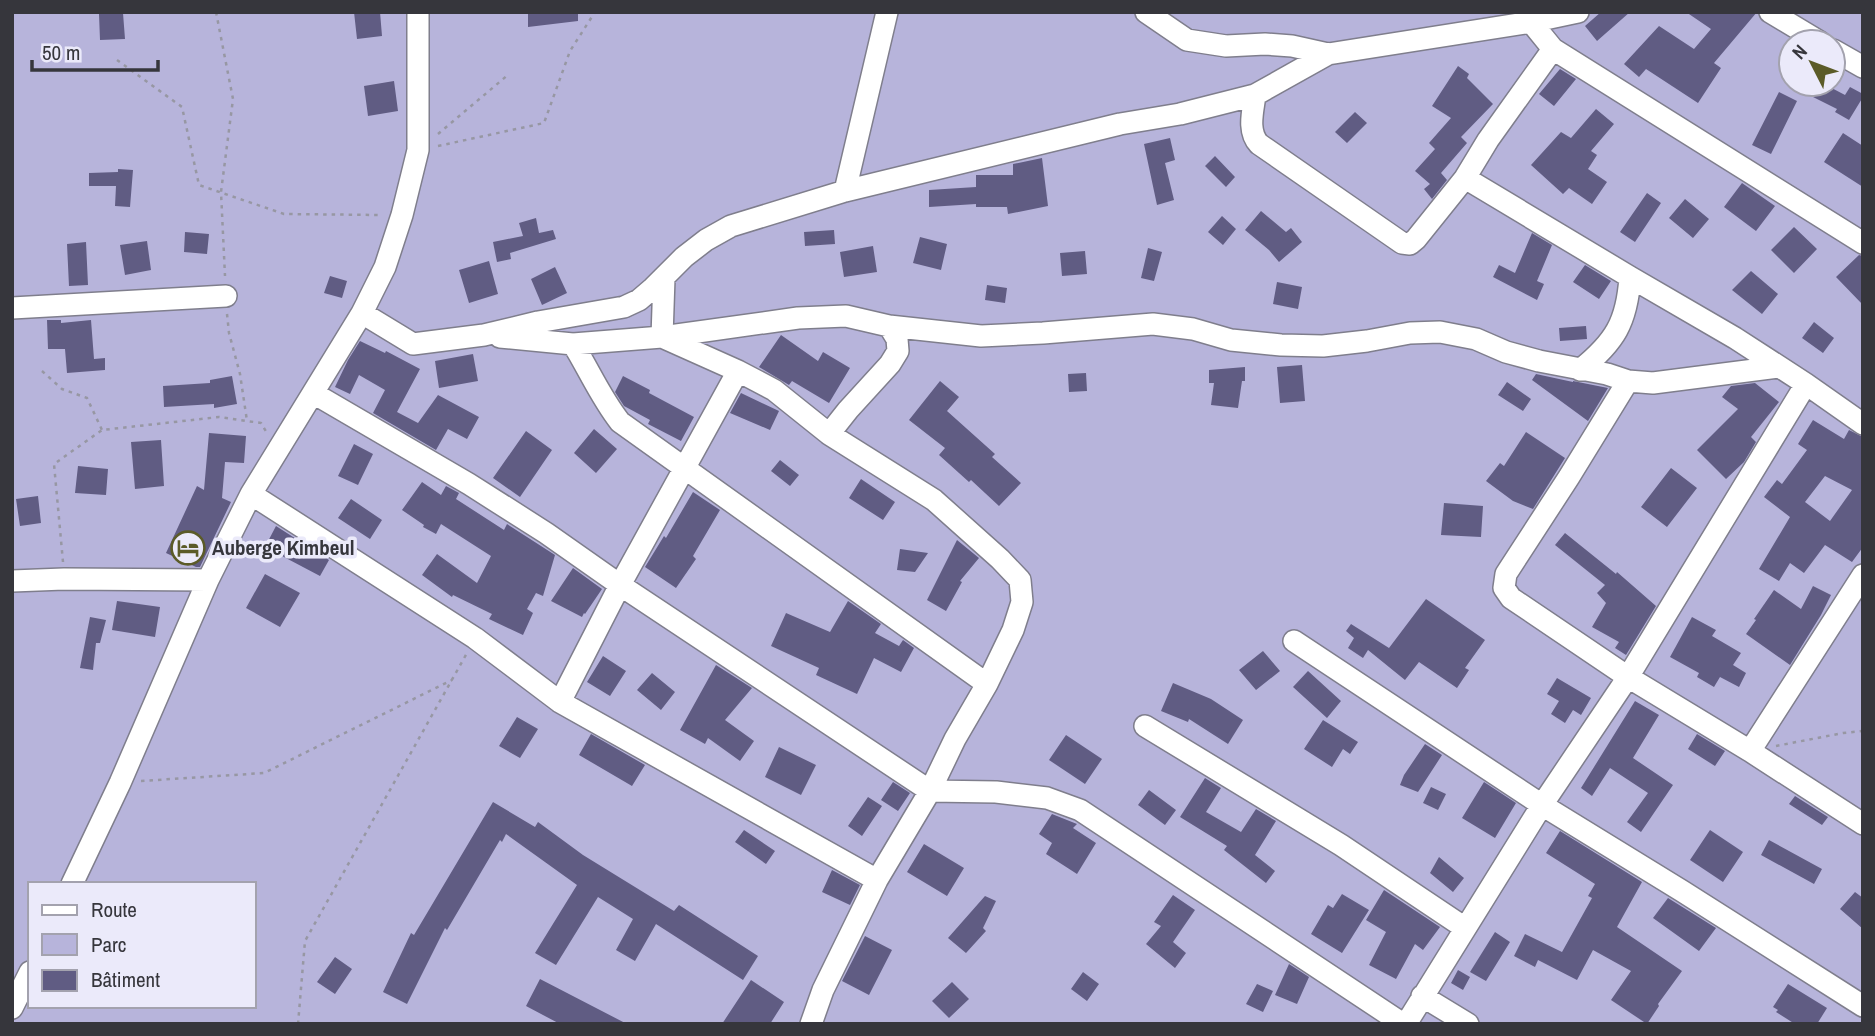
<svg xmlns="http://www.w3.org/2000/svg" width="1875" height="1036" font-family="'Archivo Narrow',sans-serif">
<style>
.green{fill:#b7b4db;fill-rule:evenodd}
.building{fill:#605c83;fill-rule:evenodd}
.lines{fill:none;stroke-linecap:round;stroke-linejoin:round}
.minor-casing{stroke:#7f7e8c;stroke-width:24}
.path{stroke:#9797a3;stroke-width:2.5;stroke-dasharray:3.5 5;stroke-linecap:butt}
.minor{stroke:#fff;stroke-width:21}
.labels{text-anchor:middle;stroke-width:7;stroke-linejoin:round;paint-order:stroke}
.poi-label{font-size:21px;font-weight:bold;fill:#36363c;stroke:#ebeafa;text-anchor:start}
</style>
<rect width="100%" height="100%" fill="#dedded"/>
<path class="green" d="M12 12H1863V1024H12ZM1791 42H1833V84H1791ZM30 884H254V1006H30Z"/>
<path class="building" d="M354 12H380L382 36 357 39Z
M528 12H578V21L528 27Z
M1601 12H1630L1597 41 1585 26Z
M1686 12H1757L1714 63 1721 68 1698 103 1646 69 1639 77 1624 64 1659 26 1694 49 1711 29Z
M123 13 125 39 100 40 99 14Z
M1458 66 1469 74 1467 78 1493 104 1461 137 1467 143 1441 173 1447 180 1432 199 1424 189 1430 184 1415 171 1435 149 1429 143 1451 118 1432 106Z
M1560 69 1576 79 1554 106 1539 94Z
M394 81 398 111 368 116 364 86Z
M1787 84H1824L1845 95 1850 87 1863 94V97L1849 120 1835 112 1837 109Z
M1779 92 1797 101 1771 154 1752 145Z
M1596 109 1614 124 1591 151 1597 155 1588 169 1607 182 1592 204 1569 188 1563 194 1531 165 1561 132 1571 138Z
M1355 112 1367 123 1347 143 1335 132Z
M1843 133 1863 146V187L1824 162Z
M1170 138 1175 160 1165 163 1174 200 1157 205 1144 144Z
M1215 156 1235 177 1226 187 1205 166Z
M1042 158 1048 206 1008 214 1007 207H976V204L929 207V190L976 187V175H1013V164Z
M118 169 133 170 130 207 115 206 116 186H89V173L118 172Z
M1742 183 1775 206 1756 231 1724 207Z
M1647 193 1661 203 1635 242 1620 232Z
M1685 199 1709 219 1693 238 1669 218Z
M1261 211 1286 232 1291 228 1302 242 1279 262 1269 250 1245 230Z
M1222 216 1236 229 1223 245 1208 232Z
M536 218 539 233 553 230 556 239 510 253 511 259 497 262 493 242 523 236 519 223Z
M1794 227 1817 249 1794 273 1771 250Z
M834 230 835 244 805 246 804 232Z
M185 232 209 234 207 254 184 252Z
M1532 233 1552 245 1537 281 1544 284 1537 300 1493 277 1499 265 1515 273Z
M920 237 947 244 941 270 913 263Z
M147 241 151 270 125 275 120 245Z
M86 242 88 285 69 286 67 244Z
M873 246 877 272 844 277 840 252Z
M1148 248 1162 252 1154 281 1141 278Z
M1085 251 1087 274 1062 276 1060 253Z
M1859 255 1863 256V305L1836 277Z
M489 261 498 294 469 303 459 270Z
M1585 265 1611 281 1599 299 1573 282Z
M555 267 567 293 542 305 531 279Z
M1751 271 1778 294 1762 314 1732 290Z
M330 276 347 281 342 298 324 293Z
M1277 282 1302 287 1298 309 1273 304Z
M987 285 1007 288 1005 303 985 300Z
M47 320H61V323L91 320 94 359 105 358V370L67 373 65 349H48Z
M1814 322 1834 338 1823 353 1802 338Z
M1586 326 1587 339 1560 341 1559 328Z
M781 335 818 361 823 352 850 368 829 403 792 381 789 385 759 367Z
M360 341 385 353 386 351 420 369 397 412 418 423 438 395 479 417 467 439 448 429 436 450 373 413 385 390 359 375 350 394 335 387 348 360Z
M473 354 478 381 439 388 435 361Z
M1302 365 1305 401 1280 403 1277 367Z
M1245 367V381H1242L1238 408 1211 405 1214 383H1209V370Z
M1086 373 1087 391 1069 392 1068 374Z
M1536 374 1573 382V381L1608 388 1588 421 1532 380Z
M232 376 237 404 214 408V404L164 407 163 386 210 383V380Z
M623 376 650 390 649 393 694 417 681 441 648 424 650 420 624 406 615 392Z
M940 381 959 397 947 411 995 454 992 457 1021 483 999 506 971 480 969 482 939 455 945 448 909 420Z
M1507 382 1531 399 1523 411 1498 395Z
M1755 383 1779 402 1751 437 1756 442 1744 462 1726 479 1697 450 1738 409 1722 397 1731 386Z
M741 393 779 411 770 430 730 413Z
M1813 420 1844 439 1849 430 1863 437V547L1852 562 1825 545 1804 573 1790 563 1779 581 1759 569 1790 517 1764 497 1777 480 1782 484 1807 450 1798 444ZM1825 476 1852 490 1830 521 1805 502Z
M594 429 617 449 596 473 574 453Z
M526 431 552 450 520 497 493 478Z
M1526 432 1565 458 1533 509 1513 501 1486 481 1500 463 1504 466Z
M209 433 246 436 244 463 225 462 222 498 231 502 200 567H196L166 553 197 486 204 490Z
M161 440 164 486 135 489 131 442Z
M354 444 373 454 358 485 338 476Z
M780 460 799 475 790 486 771 471Z
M78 466 108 469 106 495 75 493Z
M1671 468 1697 488 1667 527 1641 507Z
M861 479 895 502 883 520 849 498Z
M422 482 441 495 446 486 459 493 456 499 504 530 507 524 555 555 543 596 536 593 527 609 533 613 523 635 489 619 492 614 453 595 452 597 422 575 437 554 477 583 491 556 441 524 436 534 423 527 424 525 402 510Z
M693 492 720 510 693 556 696 559 676 588 645 567 664 536 666 538Z
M38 496 41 523 20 526 16 499Z
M351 499 382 520 370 539 338 518Z
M1444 503 1483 506 1481 537 1441 535Z
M276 526 329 560 320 576 265 547Z
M1565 533 1616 574 1617 572 1656 606 1626 655 1615 648 1619 642 1592 627 1606 603 1597 593 1605 585 1555 545Z
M957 540 979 558 960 581 962 582 946 611 927 600Z
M900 549 928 553 915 572 897 570Z
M573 568 602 589 585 614 584 613 582 617 551 601Z
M265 574 300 593 280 627 246 608Z
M1813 586 1831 595 1821 615 1790 665 1746 634 1756 620 1754 619 1774 590 1801 609Z
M1426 599 1485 640 1465 668 1469 670 1457 688 1419 662 1405 680 1368 650 1363 658 1348 648 1354 638 1346 631 1351 624 1389 648Z
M117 601 160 607 155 637 112 630Z
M848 601 881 624 875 633 899 646 903 640 914 648 901 672 874 658 857 694 816 675 819 668 771 646 786 613 830 632Z
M90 617 106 620 100 643H96L93 670 80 668Z
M1692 617 1716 630 1712 636 1741 653 1733 665 1746 673 1739 687 1720 677 1714 687 1697 677 1699 673 1670 657Z
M1263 651 1280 671 1256 690 1239 670Z
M603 656 626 671 610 696 587 682Z
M716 665 752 688 725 720 754 741 740 761 708 738 705 744 680 730Z
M1308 671 1341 701 1327 718 1293 687Z
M652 673 675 692 661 710 637 690Z
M1557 678 1591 698 1581 715 1573 710 1565 723 1551 714 1559 701 1547 694Z
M1173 683 1211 699 1243 720 1228 744 1189 719 1188 722 1161 711Z
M1635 701 1659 715 1633 758 1673 785 1641 832 1627 822 1648 793 1610 768 1592 796 1581 788Z
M517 717 538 729 520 758 499 746Z
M1323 720 1358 742 1350 754 1343 749 1332 767 1304 749Z
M591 734 645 765 632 786 579 755Z
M1697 734 1725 751 1715 766 1688 749Z
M1066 735 1102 759 1085 784 1049 760Z
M1425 744 1442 755 1418 792 1400 785 1404 775Z
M779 747 816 765 801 795 765 777Z
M1205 778 1221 788 1206 812 1241 832 1256 809 1276 821 1255 855 1275 871 1266 883 1224 850 1227 846 1180 817Z
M893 782 910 793 898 811 881 800Z
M1484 782 1516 803 1495 838 1462 818Z
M1431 787 1446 794 1438 810 1423 803Z
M1149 790 1176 810 1165 825 1138 805Z
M1795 796 1828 817 1822 825 1789 804Z
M868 797 882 806 862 836 848 826Z
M493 802 535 827 538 822 583 855 674 911 679 905 758 956 743 980 656 924 635 961 616 950 633 919 598 897 556 965 535 953 577 885 506 834 502 842 500 840 447 930 445 928 407 1004 383 992 411 933 414 935Z
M1052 814 1077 824 1073 828 1096 843 1077 874 1046 854 1052 843 1039 834Z
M744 830 775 851 766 864 735 842Z
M1710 830 1743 852 1723 882 1690 860Z
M1560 831 1642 882 1617 927 1682 971 1658 1004 1659 1006 1647 1024 1611 1000 1631 971 1593 950 1577 980 1538 960 1535 967 1514 956 1525 934 1562 952 1592 898 1588 896 1595 884 1546 853Z
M1769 840 1822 869 1814 884 1761 855Z
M924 844 964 868 947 896 907 872Z
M1439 857 1464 878 1453 892 1430 873Z
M832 870 860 885 850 905 822 892Z
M1384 890 1440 927 1423 950 1415 944 1396 979 1369 965 1386 932 1366 920Z
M1855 892 1863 898V929L1840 909Z
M1342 894 1369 910 1342 953 1311 934 1328 905 1333 908Z
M1173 895 1195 910 1173 942 1186 953 1175 968 1146 944 1161 926 1154 922Z
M985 896 996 901 983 928 986 931 966 953 948 938Z
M1668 898 1716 928 1699 951 1653 918Z
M1495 932 1510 942 1486 981 1470 972Z
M865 936 892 950 869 995 842 981Z
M335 957 352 969 335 994 317 982Z
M1289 964 1309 977 1297 1004 1275 995Z
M1458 970 1470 977 1463 990 1451 983Z
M1083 972 1099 984 1087 1001 1071 989Z
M540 979 627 1024H560L526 1006Z
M751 980 784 1002 770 1024H722Z
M952 982 969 999 949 1018 932 1001Z
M1257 984 1273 991 1263 1012 1246 1004Z
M1788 984 1827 1008 1817 1024H1795L1776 1012 1778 1010 1773 1007Z"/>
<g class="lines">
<defs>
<path id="minor" d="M1146 12 1187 40 1226 46 1265 44 1292 46 1328 54
M1770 12 1820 42
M1531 22 1553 49 1863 243
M1553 49 1488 140 1465 178 1630 277 1735 338 1806 384 1863 424
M1833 50 1863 67
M1255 95C1253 111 1247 131 1259 144L1402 243 1410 244 1416 239 1465 178
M845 191 887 12
M12 308 226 296
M362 313 385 267 402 215 418 150V12
M500 337 573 344 662 337 798 318 846 316 889 326 981 336 1043 333 1153 324 1193 329 1231 340 1281 345 1323 346 1367 341 1410 333 1440 332 1476 339 1506 352 1539 361 1607 374 1628 381 1653 383 1778 367
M573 344C589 370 601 398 620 422L987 684
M1580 370C1615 342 1627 322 1630 277
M738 371 774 390 829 434 934 500 1000 559 1020 580 1022 602 1013 630 987 684 955 739 930 791 877 880 823 990 811 1024
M1628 381 1569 477 1506 574 1504 588 1511 598 1628 677 1750 751 1863 824
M313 393 469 484 546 533 620 585 930 791 996 792 1047 798 1080 810 1403 1024
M829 434 848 410 890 364 898 351 897 339 889 326
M251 494 475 638 560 702 877 880
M12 581 64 579 208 580 251 494 362 313 413 344 484 335 538 322 624 307 639 300 653 288 684 257 706 240 731 226 845 191 1120 124 1180 114 1255 95 1328 54 1531 22 1578 12
M1294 641 1542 805 1682 891 1863 1006
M560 702 620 585 738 371 662 337 664 278
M1145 726 1341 845 1465 928
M1750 751 1863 575
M72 884 120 783 208 580
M1422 996 1468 1024
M12 1008 30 972
M1406 1024 1542 805 1628 677 1806 384"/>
</defs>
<use href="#minor" class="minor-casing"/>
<path class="path" d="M216 12 233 99 221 192 225 276
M117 60 182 107 199 185 284 214 381 215
M438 134 509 74
M438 146 544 123 570 51 595 12
M227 314 229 333 240 374 247 421
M42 371 62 389 87 398 102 430
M63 562 54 464 102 430 219 417 261 423 267 433
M1776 746 1843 733 1863 731
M141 781 264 773 452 680
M298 1024 305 941 467 653"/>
<use href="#minor" class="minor"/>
</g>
<defs>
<symbol id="hotel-ring" viewBox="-11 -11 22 22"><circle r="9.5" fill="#ebeafa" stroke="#5b5b28" stroke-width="1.5"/><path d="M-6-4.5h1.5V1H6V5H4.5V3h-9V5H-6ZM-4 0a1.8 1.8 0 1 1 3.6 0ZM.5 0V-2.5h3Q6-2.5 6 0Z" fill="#5b5b28"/></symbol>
</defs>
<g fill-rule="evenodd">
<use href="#hotel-ring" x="169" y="529" width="38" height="38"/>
</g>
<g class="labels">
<g class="poi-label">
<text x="212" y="555">Auberge Kimbeul</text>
</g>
</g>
<rect width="1875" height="1036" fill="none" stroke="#36363c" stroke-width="28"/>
<rect x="28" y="882" width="228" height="126" fill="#ebeafa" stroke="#a3a2ae" stroke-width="2"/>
<rect x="42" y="905" width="35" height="10" fill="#ffffff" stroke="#a3a2ae" stroke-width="2"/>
<text x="91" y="917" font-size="21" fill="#36363c">Route</text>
<rect x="42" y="934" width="35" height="21" fill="#b7b4db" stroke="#a3a2ae" stroke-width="2"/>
<text x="91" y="952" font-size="21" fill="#36363c">Parc</text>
<rect x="42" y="970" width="35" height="21" fill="#605c83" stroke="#a3a2ae" stroke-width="2"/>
<text x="91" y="987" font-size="21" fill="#36363c">Bâtiment</text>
<g transform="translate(1812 63) rotate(312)"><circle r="33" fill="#ebeafa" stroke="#a3a2ae" stroke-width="2"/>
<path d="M0-5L12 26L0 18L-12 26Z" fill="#5b5b28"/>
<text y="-10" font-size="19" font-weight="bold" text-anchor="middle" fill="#36363c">N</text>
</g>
<path d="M32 60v10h126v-10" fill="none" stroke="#36363c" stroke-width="3.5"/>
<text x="42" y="60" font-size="21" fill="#36363c" stroke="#ebeafa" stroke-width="5" paint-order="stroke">50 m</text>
</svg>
